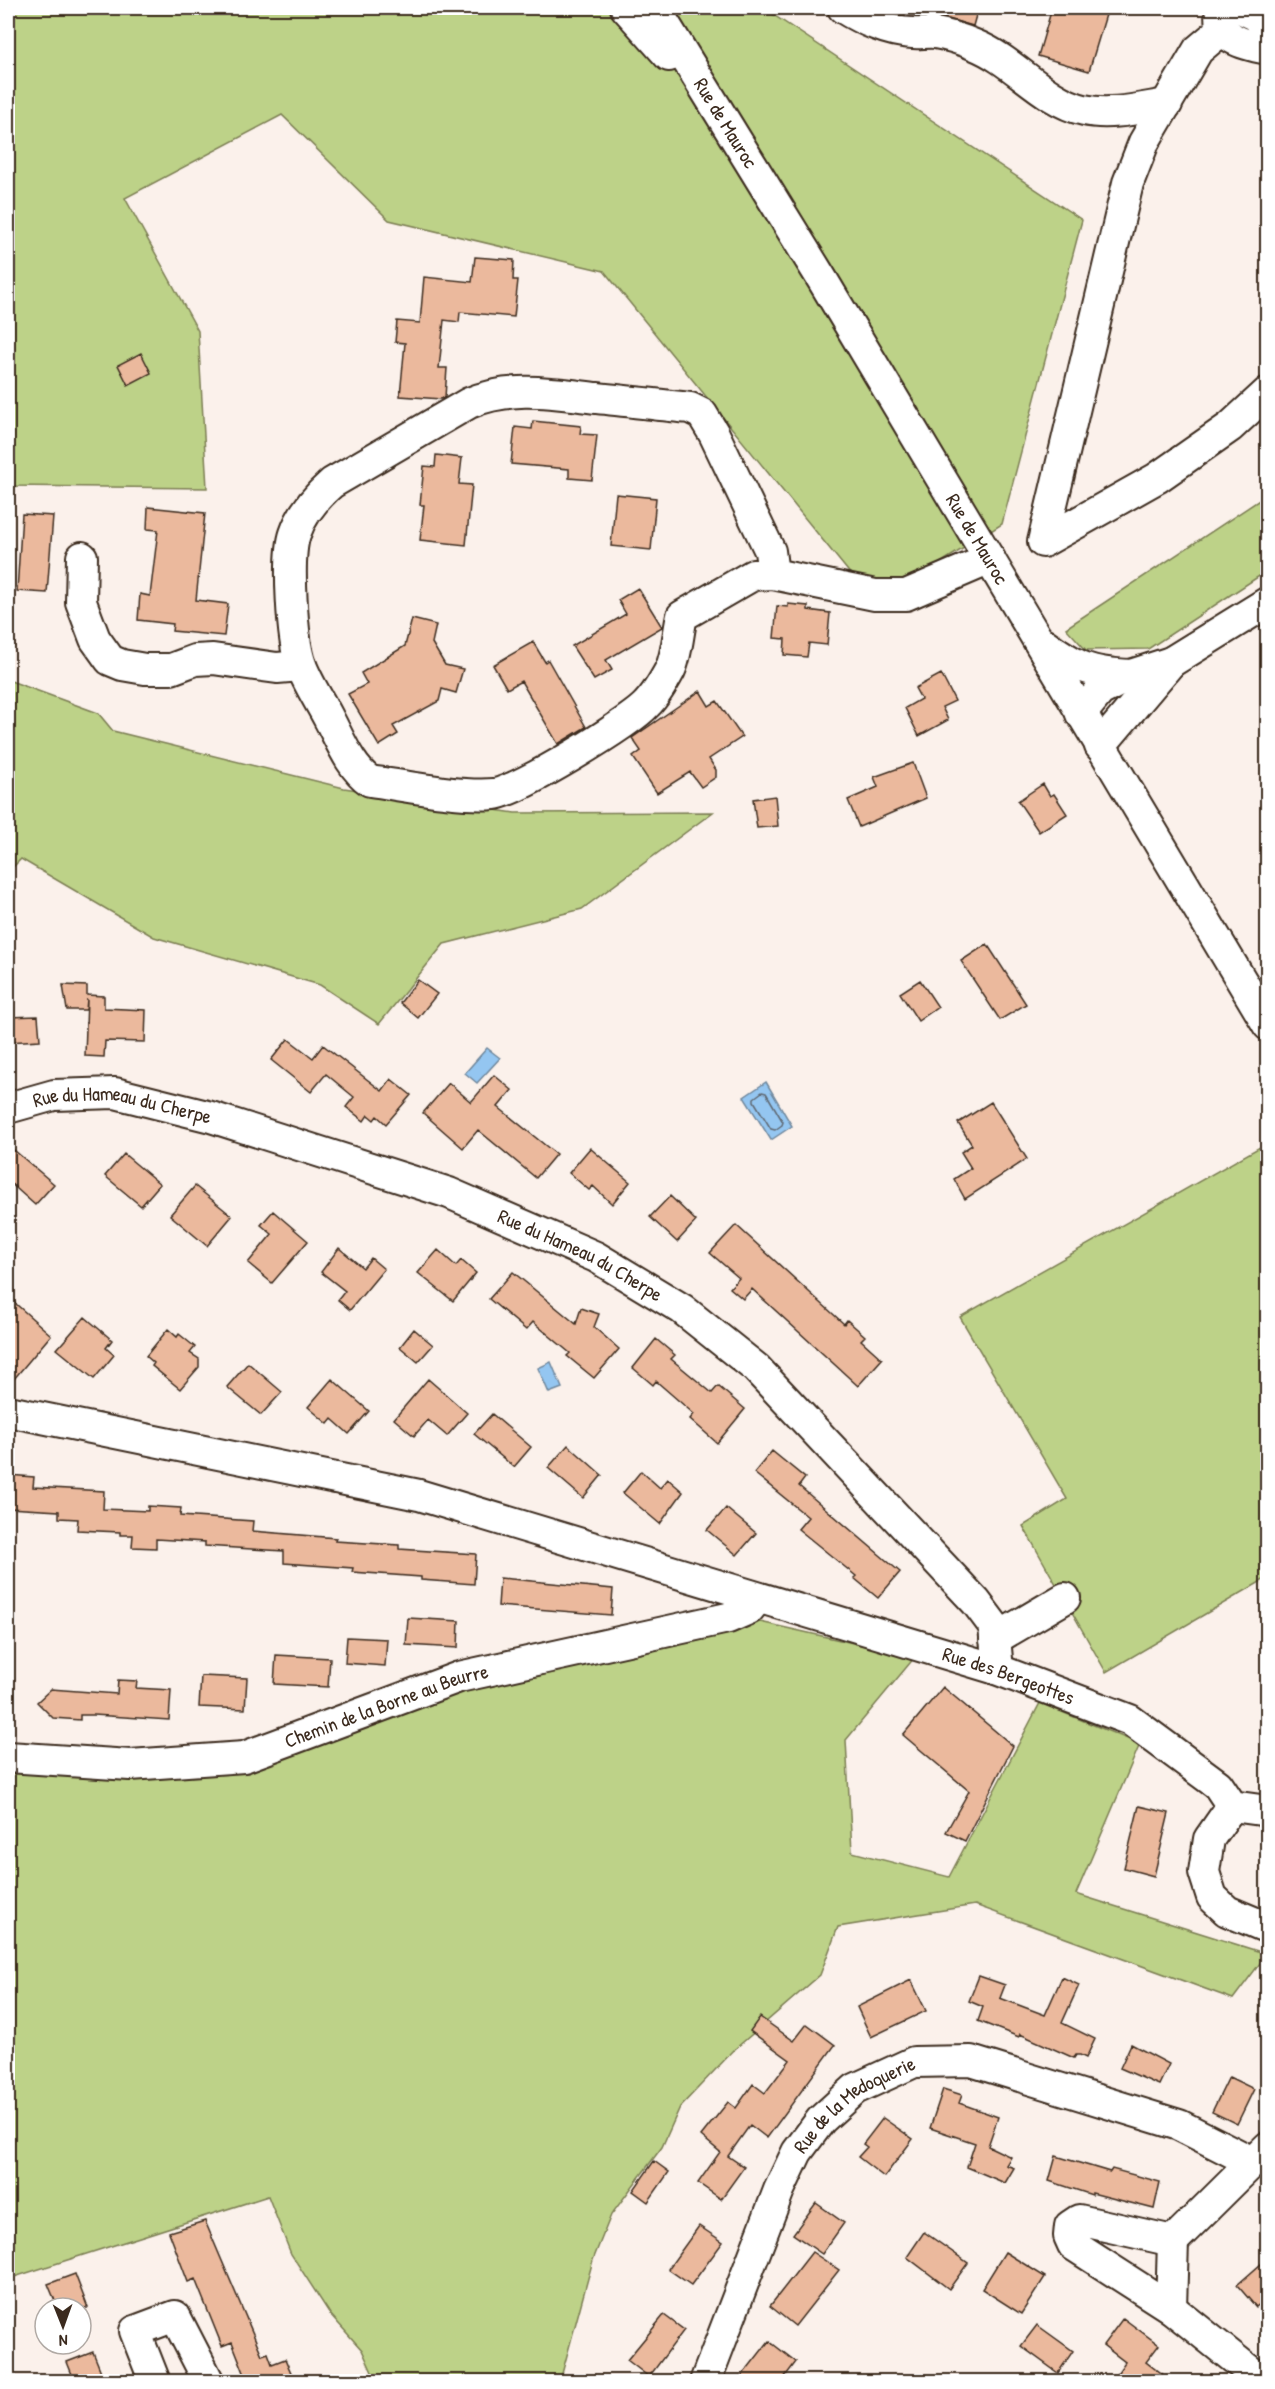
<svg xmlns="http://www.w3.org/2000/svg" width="1275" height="2389" font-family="'Patrick Hand',sans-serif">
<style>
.green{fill:#bdd288;stroke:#7c7e53;stroke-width:1.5}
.water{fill:#94c6f1;stroke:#70889d;stroke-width:1.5}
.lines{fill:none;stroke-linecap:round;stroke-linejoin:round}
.shore{stroke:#5f6872;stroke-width:1.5}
.building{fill:#ebb99d;stroke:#3b2a1e;stroke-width:1.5}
.minor-casing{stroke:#3b2a1e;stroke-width:34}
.minor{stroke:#fff;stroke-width:30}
.labels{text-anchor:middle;stroke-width:5;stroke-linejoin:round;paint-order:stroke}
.street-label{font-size:20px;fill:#3b2a1e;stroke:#fff}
</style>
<rect width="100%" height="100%" fill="#fbf1eb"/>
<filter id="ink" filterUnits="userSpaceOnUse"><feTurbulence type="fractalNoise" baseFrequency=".0167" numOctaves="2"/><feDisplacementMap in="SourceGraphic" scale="12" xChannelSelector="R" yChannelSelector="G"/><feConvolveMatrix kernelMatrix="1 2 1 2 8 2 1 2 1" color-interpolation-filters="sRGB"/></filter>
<g filter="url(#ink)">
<path class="green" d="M8 8H763L1082 220 1002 524 907 584 852 576 604 271 389 220 282 115 125 198 198 331 207 488 8 486Z
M1267 495V571L1148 649 1086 650 1066 628Z
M8 680 98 713 113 731 344 788 515 813 713 812 582 909 444 944 379 1024 320 985 154 937 21 859 8 872Z
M1267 1143V1578L1106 1672 1023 1526 1067 1499 960 1317Z
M760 1622 915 1657 846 1740 852 1852 949 1877 1040 1703 1140 1744 1076 1894 1267 1954 1233 1999 975 1905 838 1927 820 1975 735 2049 680 2107 662 2147 611 2215 593 2260 560 2381H376L362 2350 330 2314 291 2254 268 2196 8 2279V1757H244L459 1677Z"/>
<path class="water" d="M487 1048 500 1058 477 1083 465 1073Z
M766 1082 792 1126 771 1140 744 1097Z
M551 1362 562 1388 549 1393 538 1368Z"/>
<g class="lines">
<path class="shore" d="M762 1092 766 1093 783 1122 782 1125 775 1130 771 1129 754 1101V1098Z"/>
</g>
<path class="building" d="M907 8H978L973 26 938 16H919L906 12Z
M1052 8H1108L1089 71 1038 56Z
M475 257 514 260 513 280H518L514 317 460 312 459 322 444 320 439 368H447L445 397 441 399 400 396 405 343 395 342 397 321 420 323 424 277 472 282Z
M141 353 151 373 128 385 118 365Z
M533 421 581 426 580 434 597 435 592 480 569 478V469L511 464 515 427 532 429Z
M436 455 462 458 459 484 472 485 466 545 420 540 424 505H420L424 466 435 467Z
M616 494 656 498 651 550 611 546Z
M148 507 205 513 196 600 228 604 224 636 172 631 173 624 138 620 140 594 150 596 158 530 147 529Z
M22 514 53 516 47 593 17 591Z
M638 588 662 627 606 660 612 670 594 680 572 646 626 614 618 600Z
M788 604 808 606V610L830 613 827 645 809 643 807 657 784 655 785 639 774 638 777 606 788 607Z
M412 619 436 625 432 643 445 665 463 669 456 693 442 689 439 701 393 726 398 734 379 746 348 694 367 684 361 673 405 646Z
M533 642 545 662 548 660 586 727 558 744 521 681 507 689 493 665Z
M941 674 955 701 942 707 948 720 919 736 905 708 921 699 915 688Z
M700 691 709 706 717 701 742 737 709 759 716 770V777L701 787 690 772 657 793 633 757 641 751 632 738Z
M913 763 926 798 859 827 848 800 878 787 874 777Z
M1043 784 1050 796 1054 794 1067 814 1039 832 1018 801Z
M775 796 778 826 757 828 753 799Z
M987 944 1026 1004 1000 1020 961 961Z
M418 980 437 994 418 1018 400 1003Z
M920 980 938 1007 918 1021 900 993Z
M63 985 87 986V995L104 996V1008L146 1010 145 1042 105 1041 104 1057 85 1056 87 999 86 1010H67Z
M38 1016 40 1040 8 1042V1017Z
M288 1039 313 1058 323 1045 382 1091 391 1079 411 1095 386 1124 377 1116 374 1120 368 1115 364 1121 346 1107 354 1097 326 1074 311 1092 271 1060Z
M494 1075 512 1090 498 1107 556 1154 536 1178 478 1130 463 1148 423 1113 449 1083 471 1102Z
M991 1102 1027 1159 965 1199 954 1179 971 1168 961 1152 972 1145 958 1123Z
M8 1145 54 1184 35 1205 8 1181Z
M590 1148 630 1182 612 1204 593 1186 589 1190 569 1173Z
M124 1154 160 1184 141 1206 105 1176Z
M195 1186 232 1216 207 1246 170 1215Z
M670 1196 696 1221 677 1242 650 1217Z
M273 1211 308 1241 272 1283 248 1263 272 1234 261 1225Z
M736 1225 844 1324 847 1320 865 1336 861 1340 882 1359 858 1386 752 1289 743 1299 730 1288 739 1278 710 1253Z
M339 1248 363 1268 371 1258 384 1269 350 1310 338 1300 345 1291 321 1272Z
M438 1250 456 1266 461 1260 476 1273 453 1301 418 1273Z
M513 1272 576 1324 581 1308 599 1314 594 1327 619 1349 594 1378 567 1356 570 1353 533 1322 526 1330 489 1299Z
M8 1297 51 1335 8 1386Z
M85 1317 112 1340 106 1348 114 1355 94 1379 57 1349Z
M168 1329 177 1337 179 1334 195 1347 190 1353 199 1359V1367L180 1389 152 1366 154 1363 146 1356Z
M414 1329 433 1345 418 1362 400 1347Z
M656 1339 675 1355 671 1359 712 1393 718 1386 745 1409 717 1443 690 1419 694 1414 656 1381 653 1385 633 1368Z
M248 1363 282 1392 261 1415 227 1387Z
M332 1379 369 1411 349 1434 332 1419 328 1424 308 1407Z
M428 1379 467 1413 447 1436 428 1420 414 1436 394 1419Z
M492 1414 531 1447 514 1467 474 1434Z
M568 1445 602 1475 583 1498 548 1468Z
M772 1451 805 1478 799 1486 900 1572 878 1598 854 1578 856 1576 798 1529 808 1517 754 1473Z
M641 1471 660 1488 668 1479 683 1492 660 1524 623 1493Z
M8 1475 34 1477 33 1487 104 1491 103 1509 148 1511V1506L181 1508 180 1516 253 1521 252 1531 336 1538 335 1541 399 1545V1549L476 1554 474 1584 421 1580V1577L352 1572 353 1568 284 1563V1551L205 1546V1542L156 1539V1548L132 1547 133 1535H120V1532L77 1530 78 1519 59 1518V1511L8 1508Z
M726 1508 756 1533 737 1555 707 1530Z
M500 1578 613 1589 611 1615 498 1606Z
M408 1618 459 1621 458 1648 406 1645Z
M347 1637 387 1639 385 1666 345 1663Z
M276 1655 330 1658 328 1687 274 1684Z
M201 1676 247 1678 245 1709 199 1707Z
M118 1680 137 1681 136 1688 171 1690 169 1720 94 1715H80V1720L53 1718 37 1702 51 1689 117 1694Z
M943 1687 1013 1746 965 1841 946 1832 969 1791 903 1735Z
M1139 1806 1169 1813 1154 1876 1124 1868Z
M979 1976 1005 1985 1000 1998 1045 2015 1062 1977 1079 1985 1062 2023 1095 2039 1086 2058 1080 2055H1076L1074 2058 1020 2034 1019 2037 978 2021 983 2007 969 2001Z
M911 1980 926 2011 871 2037 857 2007Z
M760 2017 794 2041 807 2024 835 2045 767 2138 750 2125 728 2156 744 2167 721 2199 698 2183 720 2152 701 2136 728 2102 736 2108 753 2084 765 2093 790 2060 750 2031Z
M1131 2044 1169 2064 1159 2085 1120 2068Z
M1229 2077 1254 2089 1237 2124 1212 2112Z
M943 2089 962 2095 959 2103 998 2117 988 2146 1011 2157 1006 2165 1014 2168 1005 2183 967 2167 975 2143 930 2128Z
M883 2118 913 2139 884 2177 858 2157 867 2147 863 2144Z
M1056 2156 1110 2172 1112 2169 1160 2182 1154 2209 1092 2193V2195L1049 2181Z
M654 2161 669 2172 648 2202 633 2191Z
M816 2203 844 2223 822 2254 793 2234Z
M205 2221 262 2355 268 2353 272 2364 285 2359 292 2375 279 2382H232L245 2375 232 2342 222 2346 195 2279 188 2282 169 2232Z
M699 2226 723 2242 691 2285 668 2269Z
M924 2232 968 2263 949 2289 907 2257Z
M812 2252 839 2270 795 2326 770 2306Z
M1005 2252 1045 2277 1021 2314 982 2289Z
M1268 2258V2297L1256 2307 1237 2285Z
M75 2274 88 2308H58L48 2284Z
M664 2315 684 2330 649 2377 627 2360Z
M1123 2318 1159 2345 1146 2362 1172 2382H1111L1125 2362 1103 2345Z
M1037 2325 1073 2351 1058 2373 1021 2346Z
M769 2341 796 2362 781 2382H737Z
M93 2352 105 2382H75L67 2362Z"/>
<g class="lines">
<defs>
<g id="minor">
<path d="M626 8 669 56"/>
<path id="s1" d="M655 8 822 279 1268 1025"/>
<path d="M843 8C862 20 889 32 912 33 919 34 927 32 935 33 947 35 963 40 975 45 1015 61 1042 100 1084 110 1110 116 1141 108 1167 104"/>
<path d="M1225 8 1221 10C1215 39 1245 45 1268 49"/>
<path d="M1240 8 1257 16 1268 31"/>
<path d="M1223 29 1198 50 1144 142 1128 183 1043 542 1157 478 1230 427 1268 392"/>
<path d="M82 557 81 602 95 639 110 660 122 665 145 669H171L195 660 213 659 277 668 301 666"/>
<path d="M773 574 770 551 714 434 702 414 690 408C659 405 628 401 597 398 553 393 511 385 469 403L332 483C316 497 302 513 295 534 287 557 292 641 301 665 308 684 321 703 330 721 341 742 351 768 370 781 406 786 459 797 494 794 517 792 630 723 647 704 656 695 664 681 670 670 677 655 678 633 682 616L753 575 773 574 875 595H906L990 559"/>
<path d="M1043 643C1077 667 1088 673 1131 675"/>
<path d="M1081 714 1100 691 1131 675 1171 662 1268 602"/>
<path d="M1100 746 1171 662"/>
<path id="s2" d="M8 1108 54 1095 115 1093 211 1117 449 1193 596 1257 682 1309 756 1368 976 1602 994 1626 997 1659 996 1669"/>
<path id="s3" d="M8 1411 419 1495 996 1669 1130 1720 1218 1785 1232 1806 1268 1811"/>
<path d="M995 1639 1065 1598"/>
<path id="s4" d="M8 1757 130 1765 244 1757 459 1677 728 1618 749 1609 758 1598"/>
<path d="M1232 1806 1209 1839 1204 1872 1212 1897 1227 1911 1268 1928"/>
<path d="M1171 2308 1173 2241"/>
<path d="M1256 2376 1171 2308 1073 2245 1069 2236 1070 2226 1079 2220 1173 2241 1268 2147"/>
<path d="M155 2382 135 2331 175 2316 209 2382"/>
<path id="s5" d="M705 2382 779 2190 797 2152 821 2120 855 2089 914 2062 971 2061 1179 2125 1252 2162"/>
</g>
</defs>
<use href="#minor" class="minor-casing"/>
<use href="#minor" class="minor"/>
</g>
</g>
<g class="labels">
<g class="street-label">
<text dy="7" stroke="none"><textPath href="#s1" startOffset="135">Rue de Mauroc</textPath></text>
<text dy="7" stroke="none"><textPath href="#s1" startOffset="621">Rue de Mauroc</textPath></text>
<text dy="7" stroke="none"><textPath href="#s2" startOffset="117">Rue du Hameau du Cherpe</textPath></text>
<text dy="7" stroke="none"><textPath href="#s2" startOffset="603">Rue du Hameau du Cherpe</textPath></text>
<text dy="7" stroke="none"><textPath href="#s3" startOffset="1036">Rue des Bergeottes</textPath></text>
<text dy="7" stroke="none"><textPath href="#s4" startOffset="388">Chemin de la Borne au Beurre</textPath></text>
<text dy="7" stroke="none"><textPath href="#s5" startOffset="324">Rue de la Medoquerie</textPath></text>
</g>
</g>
<rect width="1275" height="2389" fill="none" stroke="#fff" stroke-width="30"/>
<rect x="15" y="15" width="1245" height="2359" fill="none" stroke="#3b2a1e" stroke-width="2" filter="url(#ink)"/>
<g transform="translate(63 2326) rotate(179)"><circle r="28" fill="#ffffff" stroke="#b1aaa5" stroke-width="1.5"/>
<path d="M0-4.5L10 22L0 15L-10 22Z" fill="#3b2a1e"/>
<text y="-9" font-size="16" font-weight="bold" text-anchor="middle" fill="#3b2a1e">N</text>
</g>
</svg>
